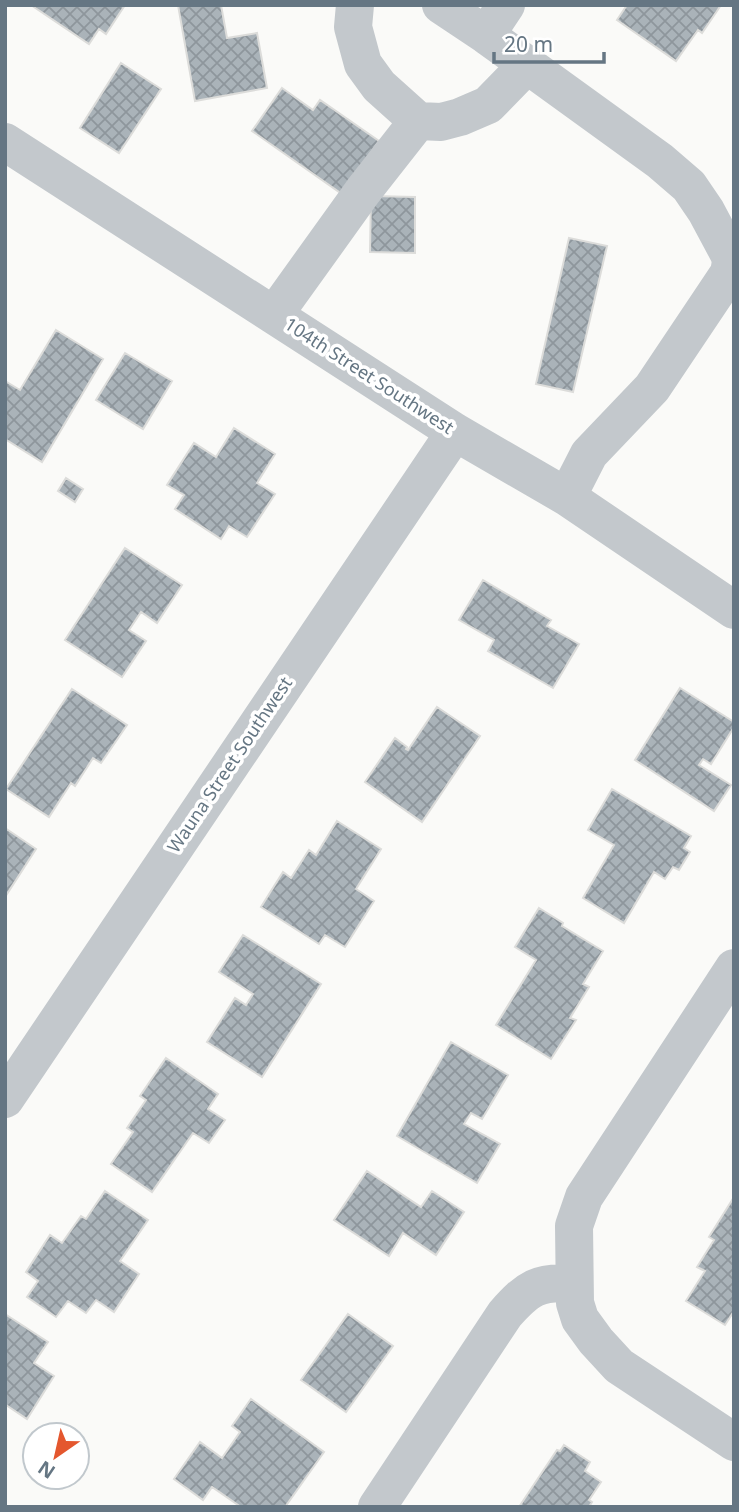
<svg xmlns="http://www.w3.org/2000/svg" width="739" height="1512" font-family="'Noto Sans',sans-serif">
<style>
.building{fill:url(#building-cross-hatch);stroke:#dcdcda;stroke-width:2}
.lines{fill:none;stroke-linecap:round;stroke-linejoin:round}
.minor{stroke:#c3c8cc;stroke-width:38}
.labels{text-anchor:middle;stroke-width:7;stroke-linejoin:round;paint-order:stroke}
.street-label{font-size:18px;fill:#657683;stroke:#fff}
</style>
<defs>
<pattern id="building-cross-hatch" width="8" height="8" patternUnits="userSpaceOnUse" patternTransform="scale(1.75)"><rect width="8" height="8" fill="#aab3b9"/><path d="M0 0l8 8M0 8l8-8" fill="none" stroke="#8e969c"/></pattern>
</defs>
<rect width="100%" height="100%" fill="#fafaf8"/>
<path class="building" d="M31 5H125L106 34 99 29 89 44Z
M178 5H221L227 38 257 33 267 88 195 101Z
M627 5H721L702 33 698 30 676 61 617 20Z
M121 63 161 89 119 153 80 128Z
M282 88 313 110 320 100 379 141 342 194 252 131Z
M371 196 415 197V253L370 252Z
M569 238 607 246 573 392 536 384Z
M56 330 103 359 42 462 5 439V381L20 390Z
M125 353 172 381 143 429 96 400Z
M234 428 275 454 257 483 275 494 247 537 229 526 221 539 175 509 184 495 167 485 194 443 216 457Z
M66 478 83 489 75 502 58 491Z
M125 548 182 585 157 623 141 612 129 630 146 641 122 677 65 640Z
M483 580 551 620 547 626 579 644 553 688 488 651 494 640 459 620Z
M680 688 734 722V727L711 764 703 759 699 765 731 785 714 811 635 760Z
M72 689 127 725 101 763 93 758 75 786 71 783 49 817 6 789Z
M437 707 480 736 422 822 365 782 395 738 407 747 406 749 408 750Z
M612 789 691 836 684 848 690 852 679 870 673 867 665 879 654 872 624 923 583 898 614 845 588 830Z
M337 821 381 849 356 889 374 901 345 947 325 935 319 944 261 907 283 872 291 878 309 850 316 855Z
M5 828 36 849 5 897Z
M539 908 563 923 562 926 603 951 583 984 589 987 570 1018 576 1020 551 1059 496 1025 536 960 515 947Z
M243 935 321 984 262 1077 207 1042 235 998 246 1005 253 994 219 972Z
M451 1042 508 1075 482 1119 471 1113 464 1124 500 1144 477 1183 397 1136Z
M166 1058 218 1094 208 1109 225 1120 209 1143 193 1133 152 1192 111 1164 133 1132 127 1128 146 1100 140 1096Z
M367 1171 421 1207 432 1191 464 1212 436 1255 403 1233 389 1256 334 1220Z
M105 1191 148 1220 120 1261 139 1274 114 1312 96 1300 86 1313 68 1301 56 1317 27 1297 38 1281 26 1272 50 1235 62 1243 81 1216 86 1219Z
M734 1197V1311L725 1325 686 1301 705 1271 697 1267 714 1240 709 1237Z
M5 1314 48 1342 34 1363 54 1376 27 1419 6 1405 5 1406Z
M348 1314 393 1346 346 1412 301 1380Z
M251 1399 324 1452 285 1507H241L212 1487 203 1500 174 1479 200 1442 222 1458 240 1432 232 1426Z
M564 1445 590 1462 585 1471 601 1482 589 1500 592 1502 589 1507H519L557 1450 560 1451Z"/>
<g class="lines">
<path class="minor" d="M355 5 353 27 363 64 379 86 418 121
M441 5 486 35 660 161 689 186 706 211 729 254 731 262 729 273 652 388 589 454 567 497
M486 35 506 5
M5 142 455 432 567 497 734 610
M274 315 363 191 418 121 441 122 460 117 488 105 527 65
M734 968 584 1197 574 1226 575 1303 580 1319 596 1341 619 1366 734 1442
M5 1099 455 432
M377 1507 505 1314C527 1289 539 1280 574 1284"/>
</g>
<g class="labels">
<g class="street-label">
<text transform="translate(369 376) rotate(33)" y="6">104th Street Southwest</text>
<text transform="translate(230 765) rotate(-56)" y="6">Wauna Street Southwest</text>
</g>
</g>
<rect width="739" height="1512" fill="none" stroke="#657683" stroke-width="14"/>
<g transform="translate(56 1456) rotate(214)"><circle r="33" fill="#ffffff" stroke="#c1c8cd" stroke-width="2"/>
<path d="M0-5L12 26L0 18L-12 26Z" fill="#e4572e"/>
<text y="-10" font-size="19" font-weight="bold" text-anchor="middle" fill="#657683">N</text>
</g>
<path d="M494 52v10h110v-10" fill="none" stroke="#657683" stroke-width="3.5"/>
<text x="504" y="52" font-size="21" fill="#657683" stroke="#ffffff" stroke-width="5" paint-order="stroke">20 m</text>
</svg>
